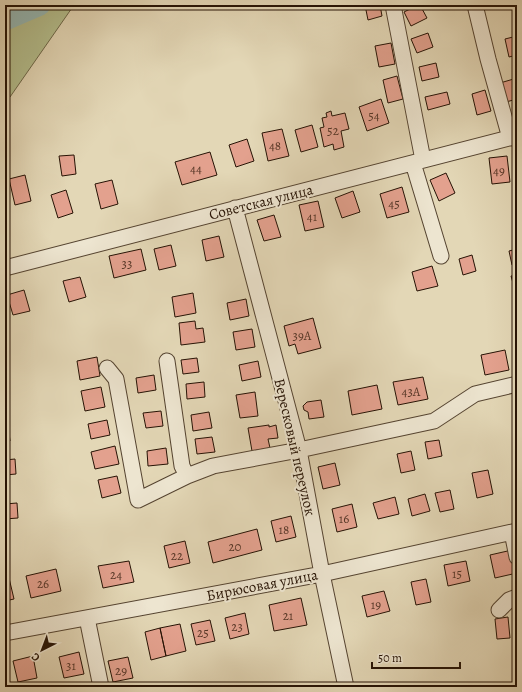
<svg xmlns="http://www.w3.org/2000/svg" width="522" height="692" font-family="Alegreya,serif">
<style>
.green{fill:#b4be8d;stroke:#6d6849}
.lines{fill:none;stroke-linecap:round;stroke-linejoin:round}
.river{stroke:#96b8b4;stroke-width:21}
.building{fill:#e3a18e;stroke:#261305}
.minor-casing{stroke:#554431;stroke-width:17}
.minor{stroke:#ede5d0;stroke-width:15}
.labels{text-anchor:middle;stroke-width:4;stroke-linejoin:round;paint-order:stroke}
.number-label{font-size:13px;fill:#553627}
.street-label{font-size:15px;fill:#261305;stroke:#ede5d0}
</style>
<rect width="100%" height="100%" fill="#e3d7b6"/>
<filter id="stains"><feTurbulence type="fractalNoise" baseFrequency=".005" numOctaves="4"/><feColorMatrix values="0 0 0 0 .2 0 0 0 0 .09 0 0 0 0 .02 0 0 0 .5 -.17"/></filter>
<radialGradient id="worn" r=".72"><stop offset=".6" stop-color="#630" stop-opacity="0"/><stop offset="1" stop-color="#630" stop-opacity=".3"/></radialGradient>
<path class="green" d="M5 5H74L10 97 5 98Z"/>
<g class="lines">
<path class="river" d="M5 20 40 5"/>
</g>
<path class="building" d="M365 5H380L382 16 368 20Z
M418 5H420L427 18 411 26 404 12Z
M428 33 433 47 417 53 411 39Z
M517 36V55L509 57 505 39Z
M391 43 395 64 379 67 375 46Z
M436 63 439 77 422 81 419 67Z
M397 76 403 99 388 103 383 80Z
M517 78V99L506 102 500 83Z
M485 90 491 111 477 115 472 94Z
M447 92 450 104 428 110 425 97Z
M381 99 389 123 367 131 359 107Z
M331 111 332 116 345 113 349 129 341 131 344 147 334 150 333 144 324 147 320 128 324 127 322 118 327 117 326 113Z
M312 125 318 147 301 152 295 130Z
M282 129 289 156 268 161 262 133Z
M247 139 254 161 236 167 229 145Z
M210 152 217 175 182 185 175 162Z
M74 155 76 174 62 176 59 156Z
M507 156 510 182 492 184 489 158Z
M446 173 455 193 439 201 430 180Z
M25 175 31 201 15 205 9 179Z
M112 180 118 204 101 209 95 184Z
M402 187 409 212 387 218 380 194Z
M66 190 73 213 58 218 51 195Z
M353 191 360 212 342 218 335 198Z
M318 201 324 227 305 231 299 205Z
M274 215 281 237 264 241 257 220Z
M219 236 224 257 206 261 202 240Z
M171 245 176 266 159 270 154 249Z
M141 249 146 270 114 278 109 256Z
M517 249V264L512 265 509 251Z
M472 255 476 271 463 275 459 259Z
M432 266 438 286 417 291 412 272Z
M517 275V290H515L511 276Z
M80 277 86 297 69 302 63 281Z
M24 290 30 311 13 315 7 295Z
M193 293 196 313 175 317 172 297Z
M246 299 249 316 230 320 227 303Z
M313 318 321 348 298 354 295 344 289 346 284 326Z
M195 321 196 329 203 328 205 342 181 345 179 323Z
M252 329 255 347 236 350 233 332Z
M505 350 509 370 485 375 481 355Z
M97 357 100 376 80 380 77 361Z
M197 358 199 372 183 374 181 360Z
M258 361 261 377 242 381 239 365Z
M154 375 156 390 138 393 136 378Z
M423 377 428 399 398 405 393 382Z
M204 382 205 397 187 399 186 384Z
M377 385 382 409 352 415 348 391Z
M101 387 105 407 85 411 81 391Z
M255 392 258 416 240 418 236 395Z
M321 400 324 417 309 419 308 412 304 410 303 406 307 402Z
M161 411 163 426 146 428 143 413Z
M209 412 212 428 193 431 191 415Z
M107 420 110 435 91 439 88 424Z
M5 425H8L10 441 5 442Z
M269 425V427L276 425 278 438 268 439 270 448 252 451 248 428Z
M212 437 215 452 197 454 195 439Z
M439 440 442 456 428 459 425 442Z
M115 446 119 464 95 469 91 452Z
M166 448 168 464 148 466 147 451Z
M411 451 415 470 401 473 397 454Z
M15 459 16 474 5 475V460Z
M335 463 340 485 323 489 318 467Z
M488 470 493 494 477 498 472 473Z
M117 476 121 493 102 498 98 480Z
M450 490 454 509 440 512 435 493Z
M425 494 430 511 412 516 408 499Z
M395 497 399 514 378 519 373 503Z
M17 503 18 518 5 519V504Z
M352 504 357 527 337 532 332 509Z
M291 516 296 537 276 542 271 521Z
M257 529 262 550 213 563 208 542Z
M185 541 190 563 169 568 164 546Z
M512 550 517 573 495 578 490 555Z
M129 561 134 582 103 588 98 566Z
M466 561 470 581 448 586 444 565Z
M56 569 61 591 31 598 26 576Z
M9 578 14 599 5 601V579Z
M426 579 431 602 416 605 411 582Z
M384 591 390 611 367 617 362 596Z
M301 598 307 625 274 631 269 605Z
M245 613 249 634 230 639 225 618Z
M508 617 510 638 497 639 495 619Z
M210 620 215 641 196 645 191 624Z
M180 624 186 651 166 656 160 628Z
M160 628 166 656 151 660 145 632Z
M79 652 84 674 64 678 59 657Z
M33 656 37 678 18 682 13 661Z
M128 657 133 678 113 682 108 661Z"/>
<g class="lines">
<defs>
<path id="minor" d="M393 5 423 160
M475 5 488 59 510 138
M413 163 441 256
M235 208 299 450 322 574 346 687
M5 268 517 136
M167 361 182 466 187 476 213 466 299 450 434 421 475 394 517 384
M107 368 116 379 138 500 187 476
M512 532 517 557
M499 610 509 600 517 597
M87 618 101 687
M5 633 322 574 517 531"/>
</defs>
<use href="#minor" class="minor-casing"/>
<use href="#minor" class="minor"/>
</g>
<g class="labels">
<g class="number-label">
<text x="374" y="120">54</text>
<text x="333" y="135">52</text>
<text x="275" y="150">48</text>
<text x="196" y="173">44</text>
<text x="499" y="175">49</text>
<text x="394" y="208">45</text>
<text x="312" y="221">41</text>
<text x="127" y="268">33</text>
<text x="302" y="340">39А</text>
<text x="411" y="396">43А</text>
<text x="344" y="523">16</text>
<text x="284" y="534">18</text>
<text x="235" y="551">20</text>
<text x="177" y="560">22</text>
<text x="457" y="578">15</text>
<text x="116" y="579">24</text>
<text x="43" y="588">26</text>
<text x="376" y="609">19</text>
<text x="288" y="620">21</text>
<text x="237" y="631">23</text>
<text x="203" y="637">25</text>
<text x="71" y="670">31</text>
<text x="121" y="675">29</text>
</g>
<g class="street-label">
<text transform="translate(261 202) rotate(-14)" y="5">Советская улица</text>
<text transform="translate(295 447) rotate(77)" y="5">Вересковый переулок</text>
<text transform="translate(262 585) rotate(-11)" y="5">Бирюсовая улица</text>
</g>
</g>
<rect width="522" height="692" fill="none" stroke="#e3d7b6" stroke-width="20"/>
<rect x="6" y="6" width="510" height="680" fill="none" stroke="#261305" stroke-width="2"/>
<rect x="10" y="10" width="502" height="672" fill="none" stroke="#261305"/>
<g transform="translate(42 650) rotate(222)" stroke="#ede5d0" stroke-width="3" paint-order="stroke">
<path d="M0-3L7 15L0 10L-7 15Z" fill="#261305"/>
<text y="-6" font-size="11" font-weight="bold" text-anchor="middle" fill="#261305">С</text>
</g>
<path d="M372 662v6h88v-6" fill="none" stroke="#261305" stroke-width="2"/>
<text x="378" y="662" font-size="12" fill="#261305" stroke="#ede5d0" stroke-width="3" paint-order="stroke">50 m</text>
<rect width="100%" height="100%" filter="url(#stains)"/>
<rect width="100%" height="100%" fill="url(#worn)"/>
</svg>
